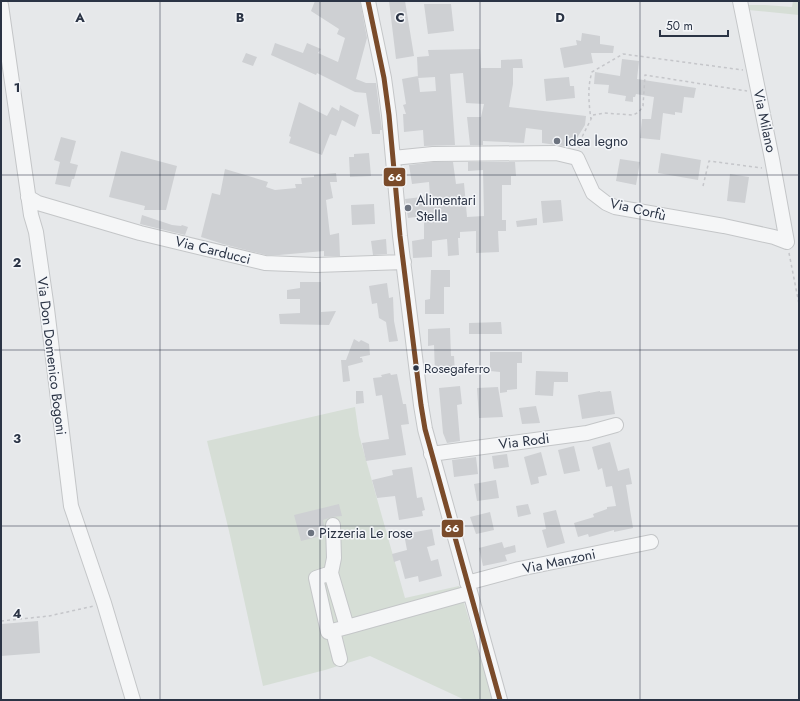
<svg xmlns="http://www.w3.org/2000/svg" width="800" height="701" font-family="Jost,sans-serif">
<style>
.green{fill:#d6ded6}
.building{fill:#ced0d3}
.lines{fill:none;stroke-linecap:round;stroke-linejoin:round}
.minor-casing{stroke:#c4c6c8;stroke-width:16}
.path{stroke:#c5c6ca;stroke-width:1.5;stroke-dasharray:3 3;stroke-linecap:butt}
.minor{stroke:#f5f6f7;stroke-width:14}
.bus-1-casing{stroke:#f4f6f9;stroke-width:8}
.bus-1{stroke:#7a4b2a;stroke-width:5}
.grid{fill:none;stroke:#2b3445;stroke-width:1;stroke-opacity:0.55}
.poi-dot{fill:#6c737f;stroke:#f4f6f9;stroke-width:1.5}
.bus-dot{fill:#2b3445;stroke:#f4f6f9;stroke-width:1.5}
.labels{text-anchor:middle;stroke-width:3;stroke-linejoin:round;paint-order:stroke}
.bus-label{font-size:13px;fill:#2b3445;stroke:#f4f6f9;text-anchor:start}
.street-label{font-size:14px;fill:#2b3445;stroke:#f4f6f9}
.poi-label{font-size:14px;fill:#2b3445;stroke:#f4f6f9;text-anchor:start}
.grid-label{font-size:13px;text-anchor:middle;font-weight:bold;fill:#2b3445;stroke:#f4f6f9;stroke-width:3;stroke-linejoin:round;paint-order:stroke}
.line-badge{stroke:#f4f6f9;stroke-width:1.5}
.badge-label{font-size:11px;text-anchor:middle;font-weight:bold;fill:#fff}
</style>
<rect width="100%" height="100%" fill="#e6e8ea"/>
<path class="green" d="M793 1H799V15L748 10 747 5H765L792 7Z
M355 407 359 435 405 598 459 586 493 700H465L370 656 325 670 263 686 229 531 207 441Z"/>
<path class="building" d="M315 1H360L367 38 356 79 366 83H376L382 130H380V134H372L366 93 355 92 317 73 316 75 271 55 275 43 303 53 307 43 321 49 318 53 338 62 345 38 337 34 339 29 311 11Z
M389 1H405L414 56 396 59Z
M424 4H451L454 31 428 34Z
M582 33 600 36V44L614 46 613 53H591L593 63 564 68 560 48 577 45 576 40 581 41Z
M480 49 481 68H501V60L522 59 523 68H513V84L509 107 586 116 585 125 577 138 573 136 571 147 542 143V130L526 128 524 143 483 141V145H470L467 117H481L484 104 466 103 463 73 450 74 455 145 424 146 423 130 404 132 403 114H406L403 105 406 104 402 79 418 76 420 92 436 91 435 77 418 78 417 57 429 56 428 50Z
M246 53 257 57 253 66 242 62Z
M622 59 639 61 637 79 696 88 694 98 684 97 682 113 675 112V115L663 113 660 140 640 138 642 119H651L654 97 636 94 635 97H633V102L625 101 626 96 608 93 609 85 594 84 595 72 620 76Z
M569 77 570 86H574L575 98 546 101 544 79Z
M299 102 327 116 332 107 339 111 340 105 359 115 355 127 342 120 336 136 330 134 322 155 289 143 291 137 289 136Z
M61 137 76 141 70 163 78 165 74 179H72L70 187 55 184 60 162 54 160Z
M121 151 177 166 166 210H144L145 206 109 197Z
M369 153 371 176 350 177 349 157H354V154Z
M661 153 701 160 698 180 658 173Z
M620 159 640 162 636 185 616 181Z
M433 162H453L456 184 464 183 467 217 484 216 483 170 468 171V162H515L516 176H511V185H502V220H506V231H498L499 252 476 253V231L460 232V238H458L459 255 448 256 447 239 432 241V257L413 258 412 241 424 239V216L408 218 405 199 430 196 429 182 412 184 409 165Z
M225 169 268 182 266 187 275 190 296 188 295 184H302L301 178 314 177V175L336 173 337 182H330L333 198 326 200 330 235 339 233 340 256H324V251L279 255H266L223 244 201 237 212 193 220 195Z
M730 174 749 177 745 203 727 201Z
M561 200 563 221 543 223 541 201Z
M374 204 375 224 352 225 351 205Z
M142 215 172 225 181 226 182 225 188 227 185 235 140 224Z
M537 218V225L517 227 516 221Z
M386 239 387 254 373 255 371 241Z
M431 270H450V287H444V314H425V300L430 299Z
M300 282H321V312L336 311 329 325 280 324 279 314 300 313V299H287V290L300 288Z
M387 283 389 298 393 297 394 321 398 341 389 342 386 322 379 318 377 303 372 304 369 286Z
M501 322 502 334H469V323Z
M450 328 451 356H454L455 373 435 374 434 345 428 346V329Z
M354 339 359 342 361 340 369 344 370 355 360 357V358H362L363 362 348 366 350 381 343 382 341 360H346Z
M490 352H522V363H517V389L507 390V392L500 393V372L490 371Z
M536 371 568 372V382H554L553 396 535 395Z
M390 373 391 375 397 374 403 404H406L409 424 401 425 406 455 366 461 362 443 389 439 382 395 376 396 373 378 382 377 381 375Z
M460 386 462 404 457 405 460 441 447 443 443 433 439 388Z
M498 387 503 417 479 418 477 388Z
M356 391H363L364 403 356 404Z
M600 391V392L611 391 615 414 582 419 578 395Z
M536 406 540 423 522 424 519 408Z
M610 442 618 471 629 468 632 484 626 485 633 528 614 532V530L589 537 588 534 578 537 574 523 594 517 593 514 607 509V507L616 506 612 486 606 487 602 468 598 470 592 447Z
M574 446 580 471 564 474 558 450Z
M541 452 547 475 538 477 539 483 531 485 524 457Z
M507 454 509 467 494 469 492 456Z
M476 457 478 474 454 477 452 460Z
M412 467 417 498 422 497 425 510 422 511 423 516 399 520 395 496 377 498 372 480 393 475 392 470Z
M496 480 499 498 477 501 474 484Z
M339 504 342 516 332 517 323 520 325 530 320 532 321 536 301 541 294 515Z
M528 504 531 514 518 517 516 506Z
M556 510 565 543 547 548 542 530 546 529 543 513Z
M490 512 494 530 476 534 470 517Z
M432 529 435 545 427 547 431 561 438 559 442 576 419 582 418 576 405 579 400 560 394 562 392 554 407 550 404 534Z
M502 542 504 548 515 545 516 552 505 555 507 561 483 566 479 548Z
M38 621 40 653 1 656V624Z"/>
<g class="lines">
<defs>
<path id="minor" d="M368 1 384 78 389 115 400 236 421 405 425 429 500 700
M1 5 31 215 36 232 47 309 71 506 104 603 133 700
M393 158 433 154 556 153 577 158 593 193 606 203 615 207 724 226 774 237 787 242 772 159 740 1
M28 197 38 203 140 233 265 263 316 265 404 262
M431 454 587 433 616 425
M331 573 334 558 333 525
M467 583 519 569 651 542
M347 627 328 632 316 578 331 573 347 627 469 593
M333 631 340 659"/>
</defs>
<use href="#minor" class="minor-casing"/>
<path class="path" d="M591 120C589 104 587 88 592 72L623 54 743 70
M579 148 582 137 593 115 604 113 633 115 639 112 643 106 645 75 747 91
M703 186 709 161 762 168
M789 253 799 304
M1 621 49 616 94 606"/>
<use href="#minor" class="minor"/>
<defs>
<path id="bus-1" d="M368 1 384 78 389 115 400 236 421 405 425 429 500 700"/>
</defs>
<use href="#bus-1" class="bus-1-casing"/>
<use href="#bus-1" class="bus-1"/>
</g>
<path class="grid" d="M160 1V700M320 1V700M480 1V700M640 1V700M1 175H799M1 350H799M1 526H799"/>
<g class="poi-dot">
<circle cx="557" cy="141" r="4"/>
<circle cx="408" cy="208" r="4"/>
<circle cx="311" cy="533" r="4"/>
</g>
<circle class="bus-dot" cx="416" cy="368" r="3.5"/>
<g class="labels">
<g class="bus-label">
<text x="424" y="373">Rosegaferro</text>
</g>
<g class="street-label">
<text transform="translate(765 121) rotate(78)" y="5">Via Milano</text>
<text transform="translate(638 209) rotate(13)" y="5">Via Corfù</text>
<text transform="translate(213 250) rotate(14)" y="5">Via Carducci</text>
<text transform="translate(52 356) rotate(83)" y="5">Via Don Domenico Bogoni</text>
<text transform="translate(524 441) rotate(-7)" y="5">Via Rodi</text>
<text transform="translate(559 561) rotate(-12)" y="5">Via Manzoni</text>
</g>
<g class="poi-label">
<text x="565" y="146">Idea legno</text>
<text x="416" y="205">Alimentari<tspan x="416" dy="16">Stella</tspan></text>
<text x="319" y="538">Pizzeria Le rose</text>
</g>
</g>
<g class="grid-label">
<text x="80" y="22">A</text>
<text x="240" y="22">B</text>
<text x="400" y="22">C</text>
<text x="560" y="22">D</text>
<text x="17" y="92">1</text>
<text x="17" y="267">2</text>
<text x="17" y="443">3</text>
<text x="17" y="618">4</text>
</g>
<g class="line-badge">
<rect x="383" y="167" width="23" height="20" rx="4" fill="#7a4b2a"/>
<rect x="441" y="519" width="23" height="19" rx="4" fill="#7a4b2a"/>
</g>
<g class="badge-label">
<text x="395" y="181">66</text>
<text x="452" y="532">66</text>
</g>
<rect width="800" height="701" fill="none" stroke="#2b3445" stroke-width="4"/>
<path d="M660 30v6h68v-6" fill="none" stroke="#2b3445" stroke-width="2"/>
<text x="666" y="30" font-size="12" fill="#2b3445" stroke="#f4f6f9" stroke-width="3" paint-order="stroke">50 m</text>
</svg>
